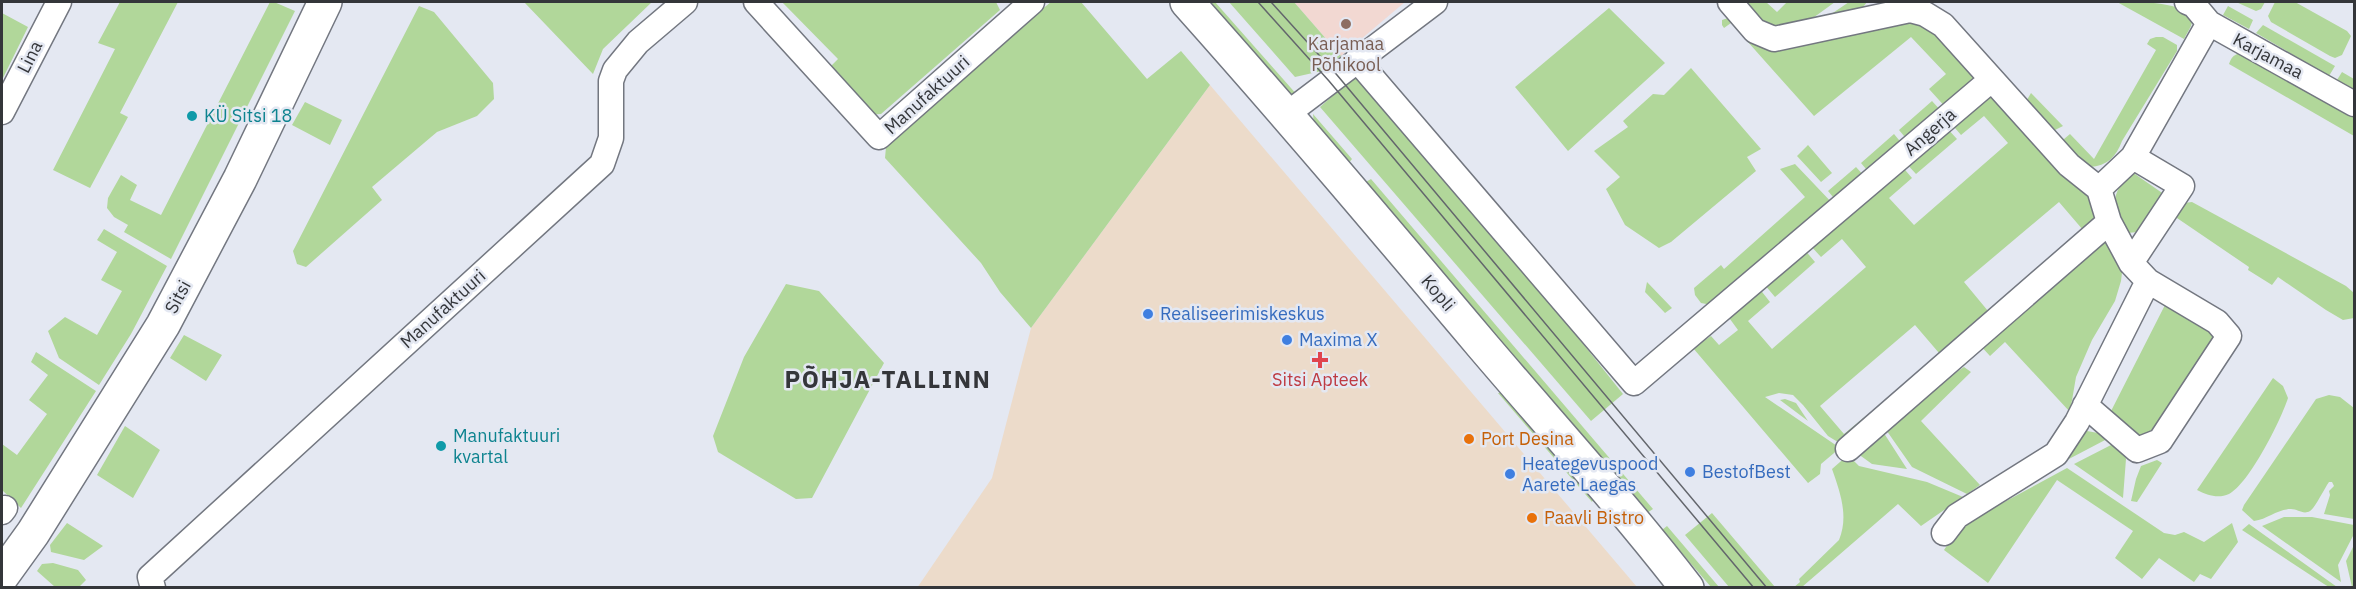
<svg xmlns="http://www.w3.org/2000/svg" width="2356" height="589" font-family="'IBM Plex Sans',sans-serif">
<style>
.industrial{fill:#ecdbca}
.education{fill:#f2d8d2}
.green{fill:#b1d79a}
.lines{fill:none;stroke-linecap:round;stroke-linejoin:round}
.street-casing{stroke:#737780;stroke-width:27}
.secondary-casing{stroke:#737780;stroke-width:36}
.street{stroke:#fff;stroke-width:24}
.secondary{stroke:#fff;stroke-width:33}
.tram{stroke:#63666c;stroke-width:1.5}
.education-dot{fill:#8d6e63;stroke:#e4e8f2;stroke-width:2}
.culture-dot{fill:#0f9aa8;stroke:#e4e8f2;stroke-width:2}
.shop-dot{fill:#3f7fe0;stroke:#e4e8f2;stroke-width:2}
.health-dot{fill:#e0444e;stroke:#e4e8f2;stroke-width:2}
.food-dot{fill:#e8710a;stroke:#e4e8f2;stroke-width:2}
.labels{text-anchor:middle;stroke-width:5;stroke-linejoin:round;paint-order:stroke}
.education-label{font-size:18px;fill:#785e54;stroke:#e4e8f2}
.street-label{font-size:18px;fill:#34363a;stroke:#e4e8f2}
.culture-label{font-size:18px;fill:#0d838f;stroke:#e4e8f2;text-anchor:start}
.shop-label{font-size:18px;fill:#366cbe;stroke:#e4e8f2;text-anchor:start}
.health-label{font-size:18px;fill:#be3a42;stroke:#e4e8f2}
.food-label{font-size:18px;fill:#c56008;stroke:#e4e8f2;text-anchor:start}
.district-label{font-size:24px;font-weight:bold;letter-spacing:1.5px;fill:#34363a;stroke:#e4e8f2}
</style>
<rect width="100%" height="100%" fill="#e4e8f2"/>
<path class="industrial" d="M1210 85 1637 587 917 588 992 478 1031 328Z"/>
<path class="education" d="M1294 2H1405L1341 56Z"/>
<path class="green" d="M120 2H178L120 113 128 117 90 188 53 170 115 49 98 43Z
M270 2H274L295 11 171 259 124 232 128 225 114 217 107 208 108 198 121 175 137 185 130 200 161 215Z
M524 2H652L603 49 593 74Z
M782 2H996L1000 10 881 114 867 115 828 69 838 59Z
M1051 2H1081L1147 79 1181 51 1210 85 1031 328 1000 292 981 263 885 158 887 136Z
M1206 2H1215L1298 96 1287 94Z
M1229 2H1294L1341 56 1326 70 1295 77Z
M1738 2H1766L1777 12 1787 2H1835L1795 31 1772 33Z
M1849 2H1867L1857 15 1812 27Z
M2117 2C2133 2 2200 0 2191 26 2189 30 2186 35 2184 39Z
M2236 2H2265L2261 9 2256 11Z
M2275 2H2295L2347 31 2351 36 2342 55 2335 58 2330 56 2271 22 2268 16Z
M419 6 434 12 493 83 494 99 477 116 437 132 372 187 382 200 306 267 297 264 293 251Z
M2228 6 2253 20 2249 29 2223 15Z
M1609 8 1665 63 1568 151 1515 87Z
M2 13 28 27 2 80Z
M1731 17 1752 37 1921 17 1971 70 1975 80 1948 110 1929 89 1946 74 1911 37 1814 116 1731 23 1724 28 1722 25V20Z
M2263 25 2335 66 2329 76 2256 33Z
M2156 37H2163L2177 45V51L2122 141C2116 157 2107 166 2090 167L2063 145 2064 139 2070 134 2094 159 2156 50 2147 44 2150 39Z
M2247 52 2354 114V136L2229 64C2232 54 2238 53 2247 52Z
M1691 68 1761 149 1747 157 1756 171 1671 242 1659 248 1625 225 1606 189 1620 177 1594 151 1628 127 1623 121 1653 94 1664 95Z
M2342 72 2354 79V91L2337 80Z
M1355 76 1513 256 1623 394 1591 421 1320 107Z
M2031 93 2063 126 2051 132 2024 105Z
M1991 94 2093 200 2099 215 2083 230 2059 202 1964 282 1988 311 2007 295 2012 300 1972 335 1955 339 1922 377 1917 372 1939 353 1915 325 1820 406 1844 434 1867 415 1873 421 1841 444 1828 436 1803 405 1793 395 1779 393 1765 397 1840 448 1821 464 1820 474 1808 483 1693 348 1711 336 1719 345 1738 330 1727 315 1759 288 1770 302 1748 321 1772 349 1866 267 1842 239 1821 257 1809 244 1900 164 1912 178 1889 198 1914 225 2008 143 1984 116 1961 135 1949 121Z
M1932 101 1943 113 1909 142 1899 130Z
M305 102 342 120 330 145 292 125Z
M1313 114 1352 159 1348 164 1314 125Z
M1945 126 1957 139 1916 174 1904 161Z
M1894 134 1904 146 1871 175 1861 163Z
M1808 145 1832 173 1821 182 1797 156Z
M1795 164 1835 206 1717 306 1701 303 1695 295 1694 288 1721 265 1724 269 1805 197 1780 169Z
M1856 167 1866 178 1838 203 1828 191Z
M2132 172 2168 197 2138 232 2127 233C2113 203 2108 197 2132 172Z
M1371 179 1653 509 1647 513 1364 183Z
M2192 202 2346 286 2354 293V318L2343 320 2326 310 2278 277 2272 285 2248 270 2249 267 2174 216 2184 203Z
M104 229 167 266 131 334 99 385 59 358 48 331 65 317 97 335 122 291 101 280 117 252 97 240Z
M2107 239 2123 264 2121 281 2115 301 2092 340 2076 377 2070 412 2005 342 1990 356 1978 343Z
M1804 249 1815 262 1775 297 1764 284Z
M1647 282 1672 308 1665 313 1645 292Z
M786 284 819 291 884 363 812 498 796 499 718 452 713 436 744 357Z
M2165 305 2215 331 2218 336 2164 420 2150 431 2143 435H2132L2109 415Z
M184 335 222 355 206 381 170 358Z
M36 352 96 391 21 508 2 490V444L17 455 47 414 29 400 48 375 31 362Z
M1964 367 1971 372 1921 421 1980 485 1967 494 1912 467 1882 424 1949 368 1955 373Z
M2273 378 2283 386 2288 398C2281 420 2249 484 2229 494 2218 499 2207 495 2197 490Z
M1498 393H1501L1593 500 1592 502Z
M2329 395 2340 397 2354 408V519L2324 514 2330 495 2329 491 2334 486 2332 482H2329C2324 489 2315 508 2310 511 2303 515 2298 509 2291 509 2277 509 2268 519 2254 521L2242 510 2244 505 2316 399Z
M1785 399 1796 403 1808 421 1780 400Z
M125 426 160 450 133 498 97 475Z
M1880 427 1907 469 1872 464 1854 451Z
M2087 431 2098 433 2107 439 2067 460C2066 450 2078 436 2087 431Z
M2113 444 2124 453 2126 459 2123 498 2074 464Z
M1848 455 1859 466 1927 482 1963 497 1921 526 1898 504 1802 587 1793 588 1800 582 1799 579 1839 540C1849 516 1840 492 1832 469Z
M2157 460 2162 463 2137 502 2131 501 2136 479 2141 466Z
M2067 468 2164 533 2175 535 2184 532 2204 542 2232 523 2238 542 2211 579 2200 574 2194 582 2159 558 2142 579 2115 558 2133 531 2057 480 1988 583 1944 550 1960 526Z
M1712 513 1775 587H1729L1685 535Z
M2284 517H2312L2354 525V534L2338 565 2341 582 2262 526Z
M67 523 103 546 84 560 51 552 50 545Z
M2249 524 2337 587H2329L2324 584 2242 530Z
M1667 526 1719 587H1711L1662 530Z
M2354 545V587H2352L2346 561Z
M53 563 78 570 86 580 79 587H55L37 571 42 564Z"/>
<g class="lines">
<defs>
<path id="street" d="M756 2 879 137 1032 2
M1730 2 1755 31 1774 39 1910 10 1925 14 1943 25 2069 165 2099 189 2109 222 2131 263 2148 281 2077 422 2056 454 1957 516 1944 533
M2187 2 2194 5 2209 23 2354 104
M1357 60 1634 383 1991 80
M2 112 59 2
M1287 114 1435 2
M2099 189 2133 157 2209 23
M2131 263 2182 186 2133 157
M2085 405 2137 450 2160 441 2229 336 2217 322 2148 281
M1848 449 2109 222
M2 512 5 508
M153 588 150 577 602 164 611 138V81L615 70 638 42 685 2"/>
<path id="secondary" d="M1187 2C1288 115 1385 230 1482 345 1551 426 1622 504 1687 588
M2 576 33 533 163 325 240 179 325 2"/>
</defs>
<use href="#street" class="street-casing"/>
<use href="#secondary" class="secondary-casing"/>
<use href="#street" class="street"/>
<use href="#secondary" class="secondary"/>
<path class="tram" d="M1258 2 1329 81 1754 588
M1271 2 1337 75 1767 588"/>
</g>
<circle class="education-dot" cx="1346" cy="24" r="6"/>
<g class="culture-dot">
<circle cx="192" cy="116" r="6"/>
<circle cx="441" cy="446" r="6"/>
</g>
<g class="shop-dot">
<circle cx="1148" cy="314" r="6"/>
<circle cx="1287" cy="340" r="6"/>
<circle cx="1690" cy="472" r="6"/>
<circle cx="1510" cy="474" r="6"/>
</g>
<path class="health-dot" d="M1317 351h6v6h6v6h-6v6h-6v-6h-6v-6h6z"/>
<g class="food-dot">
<circle cx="1469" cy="439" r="6"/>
<circle cx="1532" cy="518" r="6"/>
</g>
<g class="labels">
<g class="education-label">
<text x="1346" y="50">Karjamaa<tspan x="1346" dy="21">Põhikool</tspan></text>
</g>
<g class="street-label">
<text transform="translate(2268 56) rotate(28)" y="6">Karjamaa</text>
<text transform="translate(30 57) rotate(-63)" y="6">Lina</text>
<text transform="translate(927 95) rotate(-42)" y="6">Manufaktuuri</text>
<text transform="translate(1930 132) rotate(-41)" y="6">Angerja</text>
<text transform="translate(1438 293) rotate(50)" y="6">Kopli</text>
<text transform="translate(178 297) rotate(-62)" y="6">Sitsi</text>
<text transform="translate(443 309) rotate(-42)" y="6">Manufaktuuri</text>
</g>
<g class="culture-label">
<text x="204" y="122">KÜ Sitsi 18</text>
<text x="453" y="442">Manufaktuuri<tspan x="453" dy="21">kvartal</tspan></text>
</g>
<g class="shop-label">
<text x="1160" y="320">Realiseerimiskeskus</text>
<text x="1299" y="346">Maxima X</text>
<text x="1522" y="470">Heategevuspood<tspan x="1522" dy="21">Aarete Laegas</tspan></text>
<text x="1702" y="478">BestofBest</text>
</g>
<g class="health-label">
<text x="1320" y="386">Sitsi Apteek</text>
</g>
<g class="food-label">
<text x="1481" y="445">Port Desina</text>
<text x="1544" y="524">Paavli Bistro</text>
</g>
<g class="district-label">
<text x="888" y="388">PÕHJA-TALLINN</text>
</g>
</g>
<rect width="2356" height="589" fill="none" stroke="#34363a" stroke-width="6"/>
</svg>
